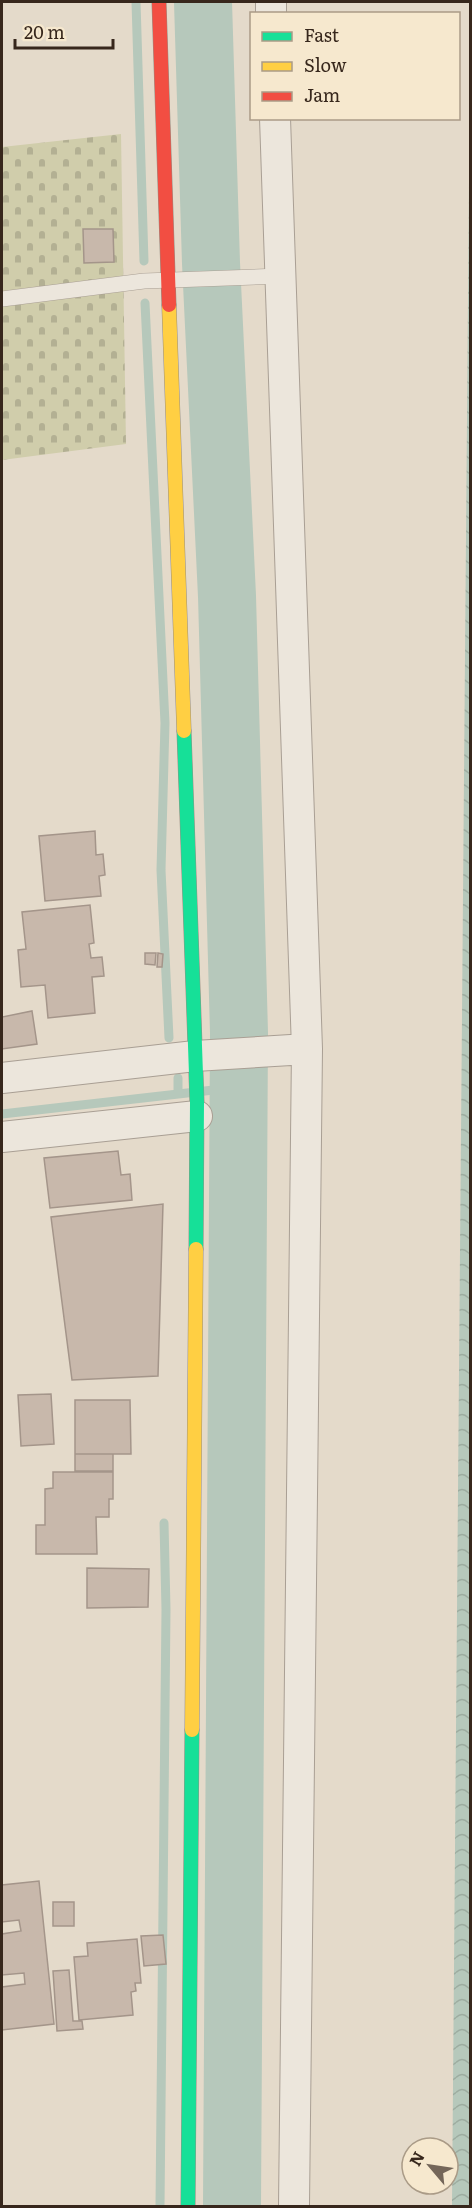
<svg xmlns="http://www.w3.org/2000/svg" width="472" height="2208" font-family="Literata,serif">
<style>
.cemetery{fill:url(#cemetery-stones)}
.water{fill:url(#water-waves)}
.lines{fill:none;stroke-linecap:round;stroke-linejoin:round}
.stream{stroke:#b6c8bb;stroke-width:9}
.river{stroke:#b6c8bb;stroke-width:58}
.building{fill:#c8b8ab;stroke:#a4958a;stroke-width:1.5}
.lane-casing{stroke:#a99f94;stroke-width:16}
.street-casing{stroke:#a99f94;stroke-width:32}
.fast-casing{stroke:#988f84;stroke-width:15}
.slow-casing{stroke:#988f84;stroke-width:15}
.jam-casing{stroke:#988f84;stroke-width:15}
.lane{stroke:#ece6dc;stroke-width:15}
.street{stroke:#ece6dc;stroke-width:30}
.fast{stroke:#16e098;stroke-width:14}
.slow{stroke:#ffcf43;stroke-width:14}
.jam{stroke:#f24e42;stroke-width:14}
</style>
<defs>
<pattern id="cemetery-stones" width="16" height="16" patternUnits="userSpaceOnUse" patternTransform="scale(1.5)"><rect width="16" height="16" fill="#d0cdab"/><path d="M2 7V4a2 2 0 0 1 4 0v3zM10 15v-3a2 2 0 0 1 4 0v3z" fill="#b3b093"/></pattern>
<pattern id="water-waves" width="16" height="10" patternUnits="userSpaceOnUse" patternTransform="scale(1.5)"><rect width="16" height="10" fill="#b6c8bb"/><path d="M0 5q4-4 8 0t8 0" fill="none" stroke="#9daca0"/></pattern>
</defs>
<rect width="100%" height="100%" fill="#e4daca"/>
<path class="cemetery" d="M121 134 126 444 2 460V147Z"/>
<path class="water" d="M470 62V2206H452Z"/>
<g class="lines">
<path class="stream" d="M136 2 144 261
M145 303 165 723 161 870 169 1038
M178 1094V1078
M2 1114 240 1087
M160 2206 166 1609 164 1523"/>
<path class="river" d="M203 2 211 263 227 596 239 1033 232 2206"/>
</g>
<path class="building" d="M83 229H113L114 262 84 263Z
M95 831 96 855 103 854 105 875 99 876 101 896 45 901 39 836Z
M90 905 94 943 89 944 91 958 102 957 104 976 92 977 95 1013 48 1018 45 985 21 987 18 950 26 949 22 912Z
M145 953H156L155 965 145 964Z
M158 953 163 954 162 967H157Z
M32 1011 37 1044 2 1049V1017Z
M118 1151 121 1175 130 1174 132 1200 50 1208 44 1158Z
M163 1204 158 1376 72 1380 51 1217Z
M51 1394 54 1444 21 1446 18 1395Z
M75 1400H130L131 1454H75Z
M75 1454H113V1471H75Z
M53 1472H113V1499H109V1517H96L97 1554H36V1525H45V1489L53 1488Z
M87 1568 149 1569 148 1607 87 1608Z
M39 1881 54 2024 2 2030V1987L25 1984 24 1973 2 1975V1934L21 1931 19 1920 2 1922V1885Z
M53 1902H74V1926H53Z
M163 1935 166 1964 144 1966 141 1936Z
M137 1939 141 1983H135L136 1991 131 1992 133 2015 79 2020 74 1957 88 1956 87 1943Z
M69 1970 73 2021H82L83 2029 57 2031 53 1971Z"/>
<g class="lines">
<defs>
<path id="lane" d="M2 299 144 281 280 276"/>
<path id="street" d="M271 2V14
M275 118 307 1049 294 2206
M2 1078 195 1056 307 1049
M2 1137 197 1116"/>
<path id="fast" d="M184 731 197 1103 196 1249
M188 2206 192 1730"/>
<path id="slow" d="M169 305 184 731
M192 1730 196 1249"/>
<path id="jam" d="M159 2 169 305"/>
</defs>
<use href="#lane" class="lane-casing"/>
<use href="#street" class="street-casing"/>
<use href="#fast" class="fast-casing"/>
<use href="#slow" class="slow-casing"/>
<use href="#jam" class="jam-casing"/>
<use href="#lane" class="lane"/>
<use href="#street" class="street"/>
<use href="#fast" class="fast"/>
<use href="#slow" class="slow"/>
<use href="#jam" class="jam"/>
</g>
<rect width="472" height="2208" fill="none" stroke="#37271c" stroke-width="6"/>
<rect x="250" y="12" width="210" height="108" fill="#f6e8ce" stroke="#aa9b87" stroke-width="1.5"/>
<rect x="262" y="32" width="30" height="9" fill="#16e098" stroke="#aa9b87" stroke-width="1.5"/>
<text x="304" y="42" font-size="18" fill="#37271c">Fast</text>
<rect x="262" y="62" width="30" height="9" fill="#ffcf43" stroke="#aa9b87" stroke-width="1.5"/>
<text x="304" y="72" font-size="18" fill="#37271c">Slow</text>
<rect x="262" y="92" width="30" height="9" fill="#f24e42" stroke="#aa9b87" stroke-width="1.5"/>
<text x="304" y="102" font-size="18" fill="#37271c">Jam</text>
<g transform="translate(430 2166) rotate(299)"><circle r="28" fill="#f6e8ce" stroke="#aa9b87" stroke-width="1.5"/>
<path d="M0-4.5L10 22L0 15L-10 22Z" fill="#746659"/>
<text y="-9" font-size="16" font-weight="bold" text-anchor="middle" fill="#37271c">N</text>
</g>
<path d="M15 39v9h98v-9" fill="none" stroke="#37271c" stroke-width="3"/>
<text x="24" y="39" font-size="18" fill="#37271c" stroke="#f6e8ce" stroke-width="4.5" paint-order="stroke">20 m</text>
</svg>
